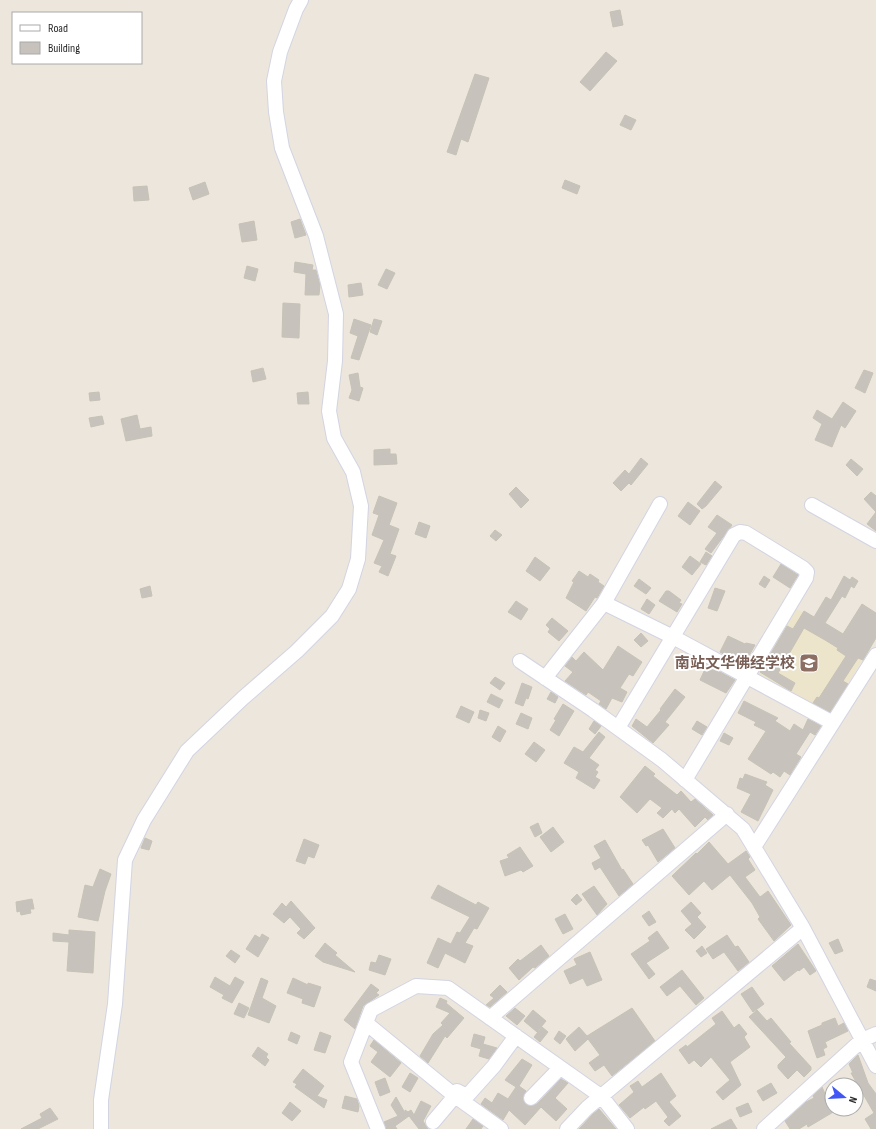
<svg xmlns="http://www.w3.org/2000/svg" width="876" height="1129" font-family="'Sofia Sans Condensed','Noto Sans SC',sans-serif">
<style>
.education{fill:#ede4cc}
.building{fill:#c7c3bc;stroke:#c7c2b6}
.lines{fill:none;stroke-linecap:round;stroke-linejoin:round}
.minor-casing{stroke:#d2d4e2;stroke-width:16}
.minor{stroke:#fff;stroke-width:14}
.labels{text-anchor:middle;stroke-width:4;stroke-linejoin:round;paint-order:stroke}
.education-label{font-size:15px;font-weight:bold;fill:#785e54;stroke:#fff;text-anchor:end}
</style>
<rect width="100%" height="100%" fill="#ece6dc"/>
<path class="education" d="M793 607 868 651 827 717 751 675Z"/>
<path class="building" d="M620 10 623 25 613 27 610 12Z
M606 52 617 61 590 91 580 82Z
M475 74 489 78 468 142 461 139 456 155 447 152Z
M625 115 636 120 631 130 620 125Z
M565 180 580 186 577 194 562 188Z
M205 182 209 194 193 200 189 188Z
M147 186 149 200 134 201 133 187Z
M300 219 306 235 295 238 291 222Z
M254 221 257 240 242 242 239 224Z
M295 262 313 265 312 270H316L320 285 319 295H305L306 274 294 272Z
M247 266 258 269 255 281 244 278Z
M386 269 395 273 387 289 378 285Z
M361 283 363 295 349 297 348 285Z
M283 303 300 304 299 338 282 337Z
M354 319 371 325 359 360 351 358 358 336 350 333Z
M374 319 382 321 377 335 370 332Z
M263 368 266 379 253 382 251 371Z
M864 370 873 373 865 393 855 388Z
M358 373 360 387 363 388 359 401 349 398 352 390 349 375Z
M99 392 100 400 90 401 89 393Z
M308 392 309 404H298L297 393Z
M843 402 856 411 845 428 841 425 832 447 815 440 822 424 813 418 817 410 832 419Z
M137 415 140 429 151 427 152 436 126 441 121 419Z
M102 416 104 424 91 427 89 418Z
M390 449V454H396L397 464 374 465V450Z
M641 458 648 464 631 485 629 483 621 491 613 483 625 470 629 474Z
M851 459 863 469 857 476 846 465Z
M715 481 722 487 706 506 702 509 697 504Z
M516 487 529 500 521 508 509 494Z
M871 492 876 496V531L867 524 876 512 864 499Z
M379 496 397 503 389 525 399 529 390 554 396 556 388 576 379 572 382 566 374 563 384 540 372 535 379 515 373 513Z
M688 502 700 511 690 525 678 516Z
M717 515 732 525 711 553 705 549 717 533 708 527Z
M419 522 430 526 426 538 415 534Z
M495 530 502 535 496 541 490 536Z
M706 552 712 556 706 565 700 562Z
M690 556 701 564 692 575 682 567Z
M535 557 550 568 540 581 526 571Z
M781 564 798 575 790 588 773 577Z
M579 571 588 577 590 574 599 580 598 582 604 586 597 598 595 597 586 611 566 598 574 582 572 581Z
M764 576 770 580 765 588 759 584Z
M844 576 850 580 852 577 858 581 854 588 851 586 845 598 842 596 825 623 843 634 862 604 876 613V638L863 660 858 658 843 681 848 684 830 712 813 703 817 697 819 698 846 656 837 650 838 648 825 640 804 628 778 673 795 683 791 691 760 672 787 626 793 629 804 611 814 617 826 597 831 600Z
M639 579 651 588 646 594 634 586Z
M150 586 152 596 142 598 140 589Z
M715 588 725 591 717 611 708 608Z
M666 591H669L681 600 679 603 682 604 677 612 659 601Z
M647 599 655 605 649 614 641 609Z
M516 601 528 609 521 620 508 612Z
M552 618 568 631 559 641 548 632 550 629 546 625Z
M641 633 648 641 641 647 634 640Z
M728 636 745 644 746 643 755 645 746 661 731 656 730 658 720 652Z
M618 646 642 662 633 676 629 674 620 688 627 692 622 702 612 698 606 709 599 704 601 701 588 692 586 695 565 681 573 672 565 666 572 657 576 661 584 652 603 670Z
M707 665 735 680 726 693 700 680Z
M495 677 505 683 500 690 490 683Z
M522 683 532 687 528 699 526 698 523 706 515 703Z
M675 689 685 697 665 722 669 725 653 743 632 726 636 719 647 727 661 710 660 709Z
M551 692 558 697 555 703 547 699Z
M491 694 503 700 499 708 487 702Z
M744 701 778 718 775 721 790 731 794 724 803 730 808 719 821 726 815 735 810 732 796 754 801 757 790 775 784 771 780 777 773 772 771 774 748 759 766 731 754 725 756 722 738 713Z
M563 704 574 711 559 736 550 730 556 720 554 719Z
M461 706 474 712 469 723 456 717Z
M480 710 489 713 486 721 478 718Z
M521 713 532 718 528 729 516 724Z
M594 721 601 726 595 734 589 729Z
M697 721 707 727 702 735 692 729Z
M498 726 506 731 500 742 492 737Z
M599 732 605 737 589 758 599 765 595 770 598 772 595 777 600 780 594 789 576 778 579 772 564 763 574 747 583 752Z
M724 733 733 738 729 745 720 741Z
M534 742 545 750 536 762 525 754Z
M645 766 655 774 653 776 677 795 681 791 691 802 695 799 713 815 708 820 705 817 695 827 679 809 675 813 672 809 663 818 657 813 662 808 650 799 637 813 620 797Z
M745 774 767 782 765 785 773 790 758 821 741 812 751 794 737 788 740 778 743 779Z
M538 823 542 833 535 837 530 827Z
M553 827 564 842 551 852 540 837Z
M663 829 675 848 658 862 648 845 646 846 642 840Z
M145 838 152 841 149 850 141 848Z
M304 839 319 845 314 858 308 856 305 864 296 861Z
M605 840 622 870 623 869 633 884 619 896 600 867 595 870 592 863 601 858 594 846Z
M709 842 728 864 746 851 750 857 748 859 755 870 745 877 760 897 768 891 791 925 774 941 758 919 760 917 752 903 730 875 712 890 704 881 689 895 672 876 696 853 697 854Z
M520 847 533 866 523 872 521 870 505 876 500 861 509 858 507 855Z
M100 869 111 874 105 891 98 921 78 917 85 885 93 887Z
M438 885 476 905 478 902 489 908 477 929 474 928 465 943 473 946 465 963 445 953 438 968 427 963 438 938 451 944 457 932 460 933 470 917 431 898Z
M594 886 607 904 597 915 582 894Z
M577 894 582 900 576 905 571 900Z
M32 899 34 909H30L31 913 21 915 20 911 17 912 16 902Z
M291 901 315 928 304 939 297 933 301 929 290 917 284 923 273 914 282 903 286 907Z
M691 902 701 913 697 917 706 927 694 939 685 930 692 924 681 911Z
M649 911 656 922 649 926 642 916Z
M565 914 573 929 563 934 555 919Z
M69 930 95 932 93 973 67 971 69 942 53 941V933L69 935Z
M657 931 669 948 646 963 655 974 649 979 631 954 650 941 648 938Z
M262 934 269 938 258 957 246 949 255 935 260 938Z
M727 935 735 947 738 946 749 962 738 971 724 952 713 959 706 949Z
M838 939 843 951 835 954 829 943Z
M325 943 337 953 335 955 355 972 323 962 315 956Z
M798 944 816 971 810 975 804 967 799 971 798 970 784 981 772 966Z
M541 945 549 956 535 968 533 967 519 980 509 968 518 959 520 961Z
M702 946 707 953 701 957 696 951Z
M231 950 240 956 235 963 226 956Z
M590 952 602 980 587 986 583 978 570 984 564 971 577 965 574 959Z
M379 955 391 959 385 975 369 970 371 962 376 963Z
M682 970 704 998 696 1005 680 986 667 996 660 987Z
M215 977 230 986 235 977 244 982 232 1003 222 998 224 995 210 987Z
M261 978 268 981 262 998 276 1006 269 1023 248 1015Z
M293 978 308 985V983L321 987 314 1007 302 1003 303 999 287 993Z
M870 979 876 981V991L867 987Z
M371 984 379 990 376 993 379 995 363 1006 355 1029 344 1020Z
M500 985 507 992 490 1007 486 1005 494 998 490 995Z
M752 987 764 1004 753 1012 741 994Z
M440 998 447 1001 446 1003 464 1018 447 1038 445 1036 428 1063 420 1056 433 1034 443 1025 441 1023 450 1013 436 1007Z
M239 1003 249 1008 244 1018 234 1014Z
M515 1008 525 1016 517 1025 506 1016Z
M632 1008 655 1041 612 1076 604 1065 595 1071 589 1063 600 1055 588 1039 575 1051 566 1039 579 1027 587 1036Z
M533 1010 546 1021 537 1032 524 1021Z
M757 1010 767 1021 771 1018 791 1042 789 1043 811 1067V1070L804 1077 797 1070 788 1079 778 1068V1065L786 1057 749 1017Z
M722 1011 734 1028 739 1024 747 1034 744 1037 750 1047 730 1062 741 1085 723 1100 716 1092 730 1080 711 1057 701 1067 694 1060 689 1064 679 1050 686 1045 687 1047 716 1024 712 1018Z
M835 1018 838 1026 844 1023 848 1031 825 1042 827 1047 823 1049 825 1055 817 1058 808 1031 822 1025V1023Z
M542 1027 548 1032 540 1042 534 1037Z
M559 1031 566 1036 560 1044 554 1039Z
M291 1032 300 1036 297 1044 288 1040Z
M320 1032 331 1036 325 1053 314 1050Z
M474 1034 485 1037 483 1044 497 1048 489 1059 479 1056 481 1049 471 1046Z
M374 1040 401 1063 390 1077 371 1062 378 1052 370 1046Z
M258 1047 268 1054 266 1057 269 1060 265 1066 252 1056Z
M858 1055 868 1083 876 1094V1129H871L865 1119 874 1113 851 1073H853L849 1064Z
M522 1059 532 1065 519 1086 526 1091 523 1100 529 1106 537 1104 561 1079 568 1083 555 1098 567 1109 556 1121 541 1107 525 1125 509 1110 503 1120 481 1104 485 1098 492 1103 498 1093 508 1099 516 1087 505 1080Z
M303 1069 324 1086 317 1096 327 1100 324 1108 295 1087 297 1084 293 1082Z
M410 1073 418 1078 410 1092 402 1087Z
M661 1073 676 1096 669 1102 681 1116 669 1126 664 1121 668 1117 656 1101 645 1109 644 1107 630 1118 619 1105 634 1092 630 1086 638 1081 642 1087Z
M385 1078 390 1092 380 1096 375 1082Z
M771 1083 777 1093 763 1101 757 1091Z
M822 1087 832 1109 835 1111 808 1127 807 1124 799 1129H790L785 1121 806 1102 814 1098 813 1096Z
M345 1096 357 1099 359 1106 358 1112 342 1108Z
M396 1097 405 1113V1110L408 1112 411 1110 414 1115 421 1101 431 1106 423 1121 428 1129H419L409 1116 395 1126 397 1129H386L384 1122 398 1116 391 1105Z
M290 1102 301 1111 292 1121 282 1113Z
M748 1103 752 1112 740 1117 736 1108Z
M50 1108 58 1119 38 1129H21L42 1118 40 1114Z
M599 1109 616 1129H579L593 1114Z
M473 1119 483 1126 481 1129H466Z
M731 1119 737 1129H711Z"/>
<g class="lines">
<defs>
<path id="minor" d="M812 505 876 541
M604 603 673 637 833 723
M520 661 593 710 662 760 743 829 803 928 876 1066
M545 678 604 603 660 504
M618 728 734 535 740 532 746 533 803 568 807 572 806 578 685 780
M754 847 876 655
M490 1018 727 814
M366 1023 455 1096 501 1129
M531 1098 560 1068
M433 1122 455 1096 457 1091 467 1096 494 1066 516 1036
M101 1129V1100L115 1004 125 860 144 820 187 751 243 698 297 651 332 616 349 589 358 559 361 506 353 472 334 438 329 411 335 361 336 314 316 236 282 148 276 112 274 81 280 52 296 9 301 0
M378 1129 351 1062 371 1010 416 986 448 988 602 1097 627 1129
M567 1129 587 1108 803 928
M764 1129 862 1040 876 1034"/>
</defs>
<use href="#minor" class="minor-casing"/>
<use href="#minor" class="minor"/>
</g>
<defs>
<symbol id="school-square" viewBox="-11 -11 22 22"><rect x="-9" y="-9" width="18" height="18" rx="4" fill="#8d6e63" stroke="#fff"/><path d="M0-5L7-2L0 1L-7-2ZM-4 1L0 2.5L4 1V4Q0 6-4 4Z" fill="#fff"/></symbol>
</defs>
<g fill-rule="evenodd">
<use href="#school-square" x="798" y="652" width="22" height="22"/>
</g>
<g class="labels">
<g class="education-label">
<text x="795" y="668">南站文华佛经学校</text>
</g>
</g>
<rect x="12" y="12" width="130" height="52" fill="#ffffff" stroke="#aaaaaa"/>
<rect x="20" y="25" width="20" height="6" fill="#ffffff" stroke="#aaaaaa"/>
<text x="48" y="32" font-size="12" fill="#2a2a2a">Road</text>
<rect x="20" y="42" width="20" height="12" fill="#c7c3bc" stroke="#aaaaaa"/>
<text x="48" y="52" font-size="12" fill="#2a2a2a">Building</text>
<g transform="translate(844 1097) rotate(108)"><circle r="19" fill="#ffffff" stroke="#aaaaaa"/>
<path d="M0-3L7 15L0 10L-7 15Z" fill="#4156f4"/>
<text y="-6" font-size="11" font-weight="bold" text-anchor="middle" fill="#2a2a2a">N</text>
</g>
</svg>
